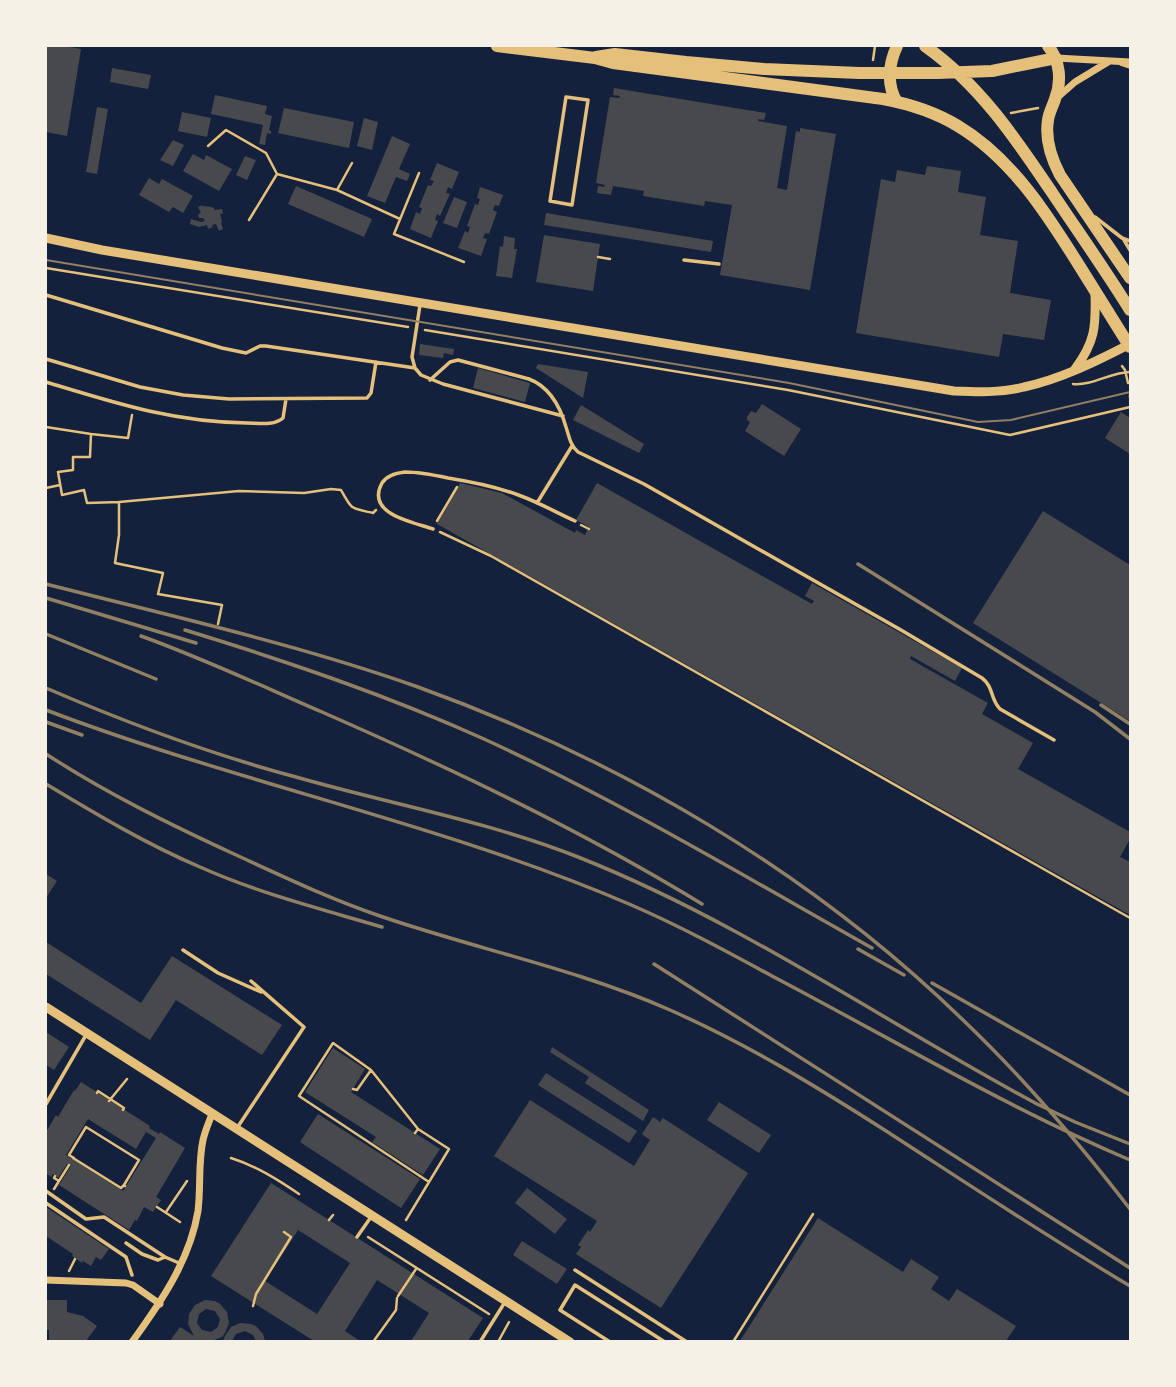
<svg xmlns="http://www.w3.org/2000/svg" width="1176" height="1387" font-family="Karla,sans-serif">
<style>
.building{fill:#48494c;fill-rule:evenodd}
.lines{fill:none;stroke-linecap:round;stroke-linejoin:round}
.path{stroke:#e5c07b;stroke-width:2.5}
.service{stroke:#e5c07b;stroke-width:3.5}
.minor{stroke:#e5c07b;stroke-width:7}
.tertiary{stroke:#e5c07b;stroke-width:9}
.primary{stroke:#e5c07b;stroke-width:12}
.tram{stroke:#918062;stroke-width:2}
.rail{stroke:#918062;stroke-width:3.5}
</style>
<rect width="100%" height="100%" fill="#14213d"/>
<path class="building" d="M46 46H64L81 49 67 136 46 132Z
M112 68 151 75 148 89 110 82Z
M614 88 766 113 764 120 758 119V121L787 126 777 188 787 190 796 131 800 132V128L836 134 810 290 720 275 732 205 705 201 704 206 643 196 644 191 613 186 611 195 597 193 598 186 604 187 605 185 596 183 610 97 619 98 620 96 613 95Z
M215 95 267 106 265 114 272 116 269 130 271 131V134L267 133 265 145 259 144 263 125 211 114Z
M97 107 108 109 97 174 86 172Z
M284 108 354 122 349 148 278 133Z
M182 112 211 118 207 137 178 131Z
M364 118 378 122 372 150 357 146Z
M392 136 410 144 399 169 410 174 407 181 396 177 385 203 367 196Z
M173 140 184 145 173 166 160 160Z
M193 154 204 160 206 155 232 169 219 191 183 171Z
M245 156 256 160 247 180 236 175Z
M437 163 459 172 452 189 448 187 446 193 450 194 440 216 437 214 435 220 438 221 431 238 410 229 416 212 420 214 422 208 419 207 428 185 431 186 434 181 430 180Z
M927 166 961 171 958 192 986 197 980 235 1018 241 1010 293 1051 300 1044 340 1003 334 999 357 856 333 881 179 895 182 897 170 925 175Z
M149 178 159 184 162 179 193 196 183 213 173 207 169 212 139 195Z
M296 186 372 219 364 237 288 204Z
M480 187 503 195 499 206 495 205 493 210 497 212 489 234 485 233 483 238 487 239 481 256 458 248 465 231 468 233 470 227 467 226 475 204 478 205 480 199 477 198Z
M454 197 467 202 457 228 443 223Z
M202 205 203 207V206L211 207V208L213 207 215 210 222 209 223 214H220L222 222 221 223 223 229 219 231 216 224 212 225 213 227 208 229 207 225 199 227 190 224 191 219 201 222 205 221 203 218H199L198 214 201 213 198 207Z
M546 213 713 241 711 252 544 225Z
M544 235 600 244 593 291 536 282Z
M504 236 515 238 514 249H517L512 278 496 276 500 246 503 247Z
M420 344 454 349 453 355 444 353 443 358 419 355Z
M538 364 588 372 583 398 536 368Z
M478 368 530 383 525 402 473 388Z
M762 404 801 429 784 456 745 431 750 422 747 420V417L751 411 756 413Z
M581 405 644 444 639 453 573 420Z
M1121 412 1130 418V454L1105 438Z
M460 483 502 493 575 533 576 530 585 535 589 527 576 520 597 483 812 604 814 601 805 596 812 583 962 668 955 681 911 656 910 659 988 703 982 714 1033 743 1018 769 1130 832V839L1120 857 1130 862V915L437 524Z
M1043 511 1130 565V721L973 623Z
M46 874 57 881 46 898Z
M46 942 141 1003 172 956 282 1025 262 1055 176 1000 150 1040 46 974Z
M46 1032 69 1047 54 1070 46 1065Z
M552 1047 649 1110 643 1121 585 1083 589 1077 550 1052Z
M333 1048 365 1069 351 1092 440 1149 423 1175 372 1142 376 1137 305 1092Z
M546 1073 637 1131 629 1143 538 1085Z
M81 1082 150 1126 149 1128 159 1134 160 1132 185 1148 156 1197 161 1200 153 1212 144 1207 137 1221 135 1220 129 1230 59 1185 71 1166 67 1164 58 1178 53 1174 51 1177 46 1173V1132L56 1115 58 1117 74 1090 75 1091ZM88 1119 136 1149 146 1132 156 1138 123 1191 66 1155Z
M530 1100 634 1166 650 1140 642 1134 653 1117 660 1122 663 1118 748 1173 661 1308 576 1254 581 1247 578 1245 588 1230 590 1232 597 1221 494 1156Z
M719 1102 771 1135 759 1153 707 1120Z
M318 1114 420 1179 401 1208 300 1142Z
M271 1183 483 1318 468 1341H411L429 1313 377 1280 345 1331 360 1341H314L211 1276ZM298 1230 350 1263 317 1314 265 1281Z
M527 1188 567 1219 555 1234 515 1203Z
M46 1207 109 1249 101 1260 96 1257 91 1266 83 1261 82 1263 72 1256 73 1254 46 1236Z
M818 1218 903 1272 911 1259 939 1277 931 1289 949 1301 957 1289 1016 1326 1006 1341H740Z
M522 1241 567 1269 557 1284 513 1255Z
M46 1300H67V1312L83 1316 97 1326 86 1341H49V1330H46Z
M205 1300 215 1301 220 1304 227 1312 229 1323 225 1333 222 1337 212 1341H170L180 1327 194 1336 188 1324 189 1314 195 1305ZM206 1309 215 1311 220 1319 218 1327 211 1332 202 1330 197 1323 199 1314Z
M240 1323 251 1324 256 1326 263 1334 265 1341H256L253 1335 245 1331 236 1334 232 1341H223L225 1336 231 1327Z"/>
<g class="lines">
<path class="path" d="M873 60 875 46
M1011 113 1038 108
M208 146 226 130 266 153 277 174
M419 173 394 234 464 262
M337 190 400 219
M249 220 277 174 337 190 352 163
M598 257 610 259
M46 268 408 327
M425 330 788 390 1010 435 1130 407
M1122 366 1125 370 1128 383
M1073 384C1092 386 1111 372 1130 372
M1130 395V398
M46 427 91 434
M46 488 60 485
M119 502 87 503 84 490 62 495 58 472 73 470V457H90L91 434 128 438 132 415
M437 521 457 487
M581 525 589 529
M440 532 491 556 1130 918
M218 624 222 605 158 594 163 573 115 563 119 535V502L239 491 304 493 331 489 341 490C352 510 350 508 373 513L376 510
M371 1070 333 1043 299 1096 429 1182
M353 1089 357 1090 371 1070 418 1129
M97 1093 98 1091 124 1108 123 1110
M109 1101 127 1079
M73 1158 121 1188 124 1185 125 1186
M74 1158 69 1155 86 1127 139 1160 124 1185
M231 1158C256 1166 277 1179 299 1194
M59 1181 69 1165
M54 1189 59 1181 54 1178 55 1176
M157 1207 180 1222
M166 1212 187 1181
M329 1220 333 1215
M406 1220 449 1149 418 1129 415 1133
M368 1237 489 1314
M69 1271 75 1259
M398 1296 416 1269
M253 1306 256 1294 291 1237 284 1232
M373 1342 396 1310 397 1298
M498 1342 509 1322
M733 1342 813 1214"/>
<path class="service" d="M1121 64 1130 67
M566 97 588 100 572 205 550 201Z
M1095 217 1122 238 1130 241
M1124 240 1130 250
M684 260 719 264
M46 295 222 348 246 353 260 346H266L415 368
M420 305 412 357 415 368 421 375 443 384 563 416
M46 359 140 387 183 395 229 399 367 398 371 393 376 362
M430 380 450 362 458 360 529 379C550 387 560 406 566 427 569 436 570 445 578 452L644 484 901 630 982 678C994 687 990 699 1000 709L1054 740
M46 382C115 403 173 422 247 423 258 423 274 426 283 418L286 399
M537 503 572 446
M433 529C413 522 365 514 382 483 387 475 396 473 405 472 420 472 434 475 448 478 473 482 498 487 521 496 540 503 557 513 575 521
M183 950 218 973 261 992
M46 1104 86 1035
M237 1128 304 1027 251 981
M46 1191 86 1219 104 1217 165 1257 179 1263
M46 1203 126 1257 132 1275
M357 1237 371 1217
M126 1243 142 1254 158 1260 165 1257
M575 1270 687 1342
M480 1342 505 1302
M610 1342 560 1310 575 1285 665 1342"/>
<path class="minor" d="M1056 58 1130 62
M1058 97 1075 82 1108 62
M46 1280 126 1283 133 1285 160 1304
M132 1342C161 1302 190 1260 198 1211 201 1187 198 1163 203 1140 205 1131 209 1122 212 1114"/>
<path class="tertiary" d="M46 238 102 250 954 391C977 392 1001 393 1024 387 1061 379 1097 361 1130 344
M1075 369C1095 342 1096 327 1095 294
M46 1007 570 1342"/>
<path class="primary" d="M497 46 595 58 613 63 883 99C910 104 935 112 958 126 1013 159 1049 217 1082 270 1098 296 1114 321 1130 347
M897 46C889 63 886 85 897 102
M925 46C980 85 1016 139 1053 194 1079 233 1106 271 1130 310
M1048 46C1060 60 1062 81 1055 99 1053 106 1049 112 1048 120 1045 139 1051 158 1060 175L1130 278
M596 57 615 54 686 62 764 69 859 73H937L992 71 1056 58"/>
<path class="tram" d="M46 260 789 383 978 422 1011 420 1130 392"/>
<path class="rail" d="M858 564 1095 712 1130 739
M46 584C170 616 297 644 418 687 620 760 810 871 964 1021 1025 1079 1079 1143 1130 1209
M46 598 196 643
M185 630C286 661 387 695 484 739 617 800 744 876 872 948
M46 634 156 679
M141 636C202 658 262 686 322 712 452 769 581 830 702 904
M46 688C127 723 210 754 296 777 390 804 487 821 578 857 740 921 884 1022 1037 1104L1075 1122 1130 1144
M1101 705 1130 724
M46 710C237 783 441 823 629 904 678 925 726 951 772 976 890 1038 1008 1108 1130 1160
M46 722 82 735
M46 754C106 793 169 824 234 854 282 876 330 899 380 916 476 949 577 969 670 1010 745 1043 814 1085 883 1129 965 1182 1046 1236 1130 1286
M46 784C96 814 146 844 200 867 258 893 321 909 382 927
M858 949 904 975
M654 964 1130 1268
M932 983 1130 1095"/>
</g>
<rect width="1176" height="1387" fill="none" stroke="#f6f1e7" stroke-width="94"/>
</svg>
